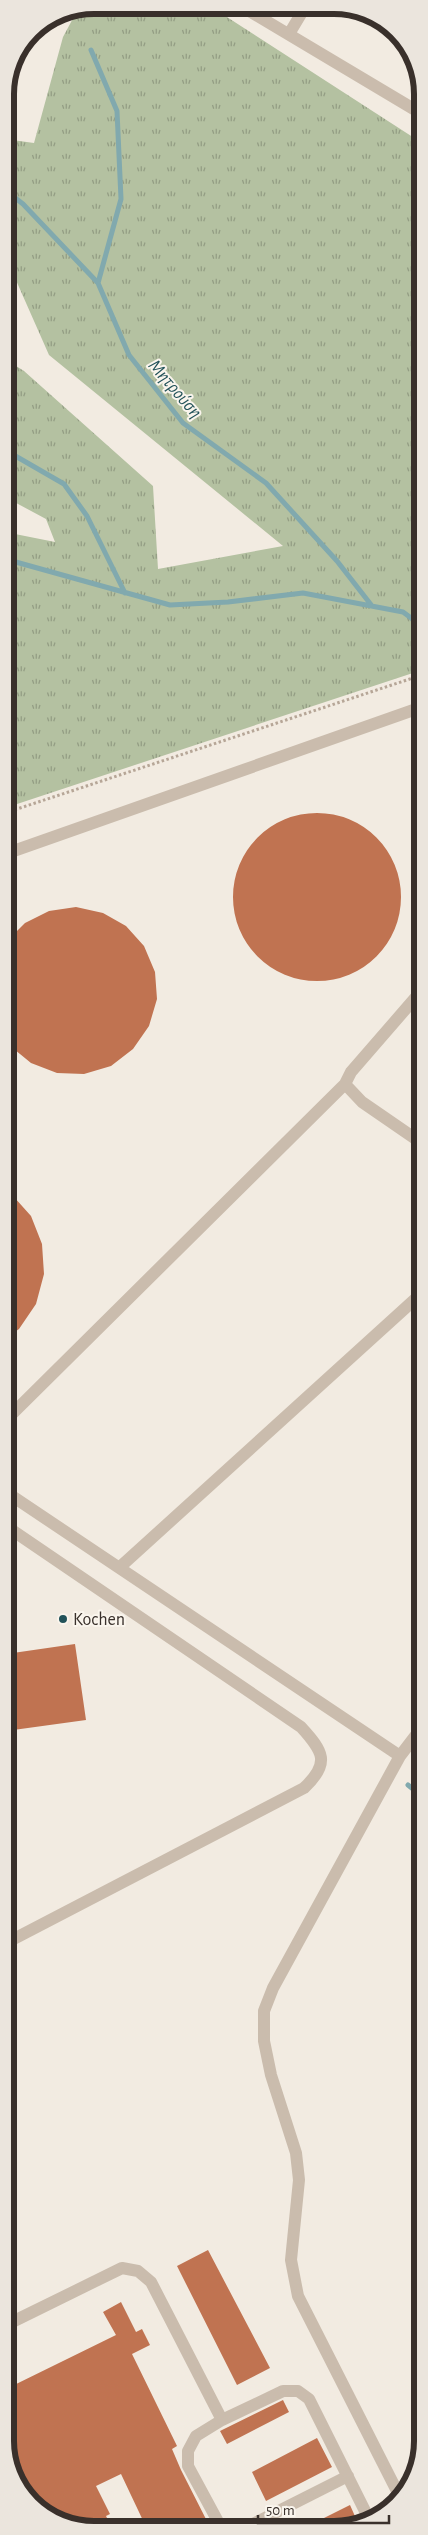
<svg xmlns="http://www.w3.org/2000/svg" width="428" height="2535" font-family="'Alegreya Sans',sans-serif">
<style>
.grass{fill:url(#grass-tufts)}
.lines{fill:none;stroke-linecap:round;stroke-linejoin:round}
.stream{stroke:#81a9ae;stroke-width:5}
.building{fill:#c07351}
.path{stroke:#b6a697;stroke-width:3;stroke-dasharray:2.5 2.5;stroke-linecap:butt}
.minor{stroke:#cabcad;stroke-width:12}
.poi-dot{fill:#225259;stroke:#faf5ed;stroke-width:2}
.labels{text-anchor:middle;stroke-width:4;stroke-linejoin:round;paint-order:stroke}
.poi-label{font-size:18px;fill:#39302b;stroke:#faf5ed;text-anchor:start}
.water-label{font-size:19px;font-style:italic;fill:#225259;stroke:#faf5ed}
.rim{fill:none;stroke:#39302b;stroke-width:6}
</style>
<defs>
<pattern id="grass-tufts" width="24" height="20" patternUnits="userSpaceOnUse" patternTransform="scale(1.25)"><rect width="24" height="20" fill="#b4c1a1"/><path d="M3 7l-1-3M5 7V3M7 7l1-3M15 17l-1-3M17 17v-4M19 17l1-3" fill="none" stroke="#939d83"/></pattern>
</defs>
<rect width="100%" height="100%" fill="#f2ebe1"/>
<path class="grass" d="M216 10 422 143V670L5 808V532L55 542 46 519 5 497V359L24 371 153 486 158 569 283 546 49 355 15 278 5 265V139L34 143 63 37 77 11Z"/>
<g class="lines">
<path class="stream" d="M91 50 117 111 121 199 98 283
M5 190 23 204 98 283 129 355 183 423 266 483 337 561 372 606
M5 450 64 484 87 516 125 593
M5 559 170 605 228 602 303 593 403 612 422 626
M408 1785 423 1797"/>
</g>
<path class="building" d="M233 897a84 84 0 1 1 168 0a84 84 0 1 1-168 0Z
M76 907 103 913 126 926 144 946 155 972 157 999 149 1026 133 1049 111 1066 84 1074 57 1073 31 1063 9 1045 5 1038V943L25 923 49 911Z
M5 1187 31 1216 42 1244 44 1274 36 1304 19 1329 5 1339Z
M75 1644 86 1720 6 1731V1654Z
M208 2250 270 2368 237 2385 177 2266Z
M121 2302 136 2332 142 2329 150 2345 132 2354 177 2446 172 2449 181 2470 211 2529H147L121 2474 96 2486 110 2514 106 2516 112 2528H76L27 2500 6 2452V2389L116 2335 103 2312Z
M283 2400 289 2412 227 2444 220 2431Z
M317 2438 332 2467 266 2501 252 2472Z
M350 2505 358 2523 345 2529H302Z"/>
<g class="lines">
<path class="path" d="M5 813 422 675"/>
<path class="minor" d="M246 9 422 114
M289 34 304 9
M5 854 422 707
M423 989 351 1072 345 1084 362 1102 423 1144
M5 1421 345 1084
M6 1492 400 1756 273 1988 264 2011V2041L271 2075 296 2153 299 2180 291 2260 298 2296 401 2499
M6 1526 301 1727C323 1751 331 1763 304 1788L6 1943
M120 1567 423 1292
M400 1756 423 1726
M6 2325 122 2268 138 2271 151 2282 222 2420
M222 2529 188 2466V2451L196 2436 222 2420 283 2391H298L309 2399 368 2517
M243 2529 348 2476"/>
</g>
<circle class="poi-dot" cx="63" cy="1619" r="5"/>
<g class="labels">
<g class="poi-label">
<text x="73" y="1625">Kochen</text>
</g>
<g class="water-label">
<text transform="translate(176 388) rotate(49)" y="7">Μητρούση</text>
</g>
</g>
<path d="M0 0H428V2535H0ZM94 14H334A80 80 0 0 1 414 94V2441A80 80 0 0 1 334 2521H94A80 80 0 0 1 14 2441V94A80 80 0 0 1 94 14Z" fill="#ebe5dd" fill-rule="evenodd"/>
<path class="rim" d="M94 14H334A80 80 0 0 1 414 94V2441A80 80 0 0 1 334 2521H94A80 80 0 0 1 14 2441V94A80 80 0 0 1 94 14Z"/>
<path d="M258 2515v8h131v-8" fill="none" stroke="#39302b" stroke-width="2.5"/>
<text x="266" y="2515" font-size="15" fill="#39302b" stroke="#faf5ed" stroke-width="4" paint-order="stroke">50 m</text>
</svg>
